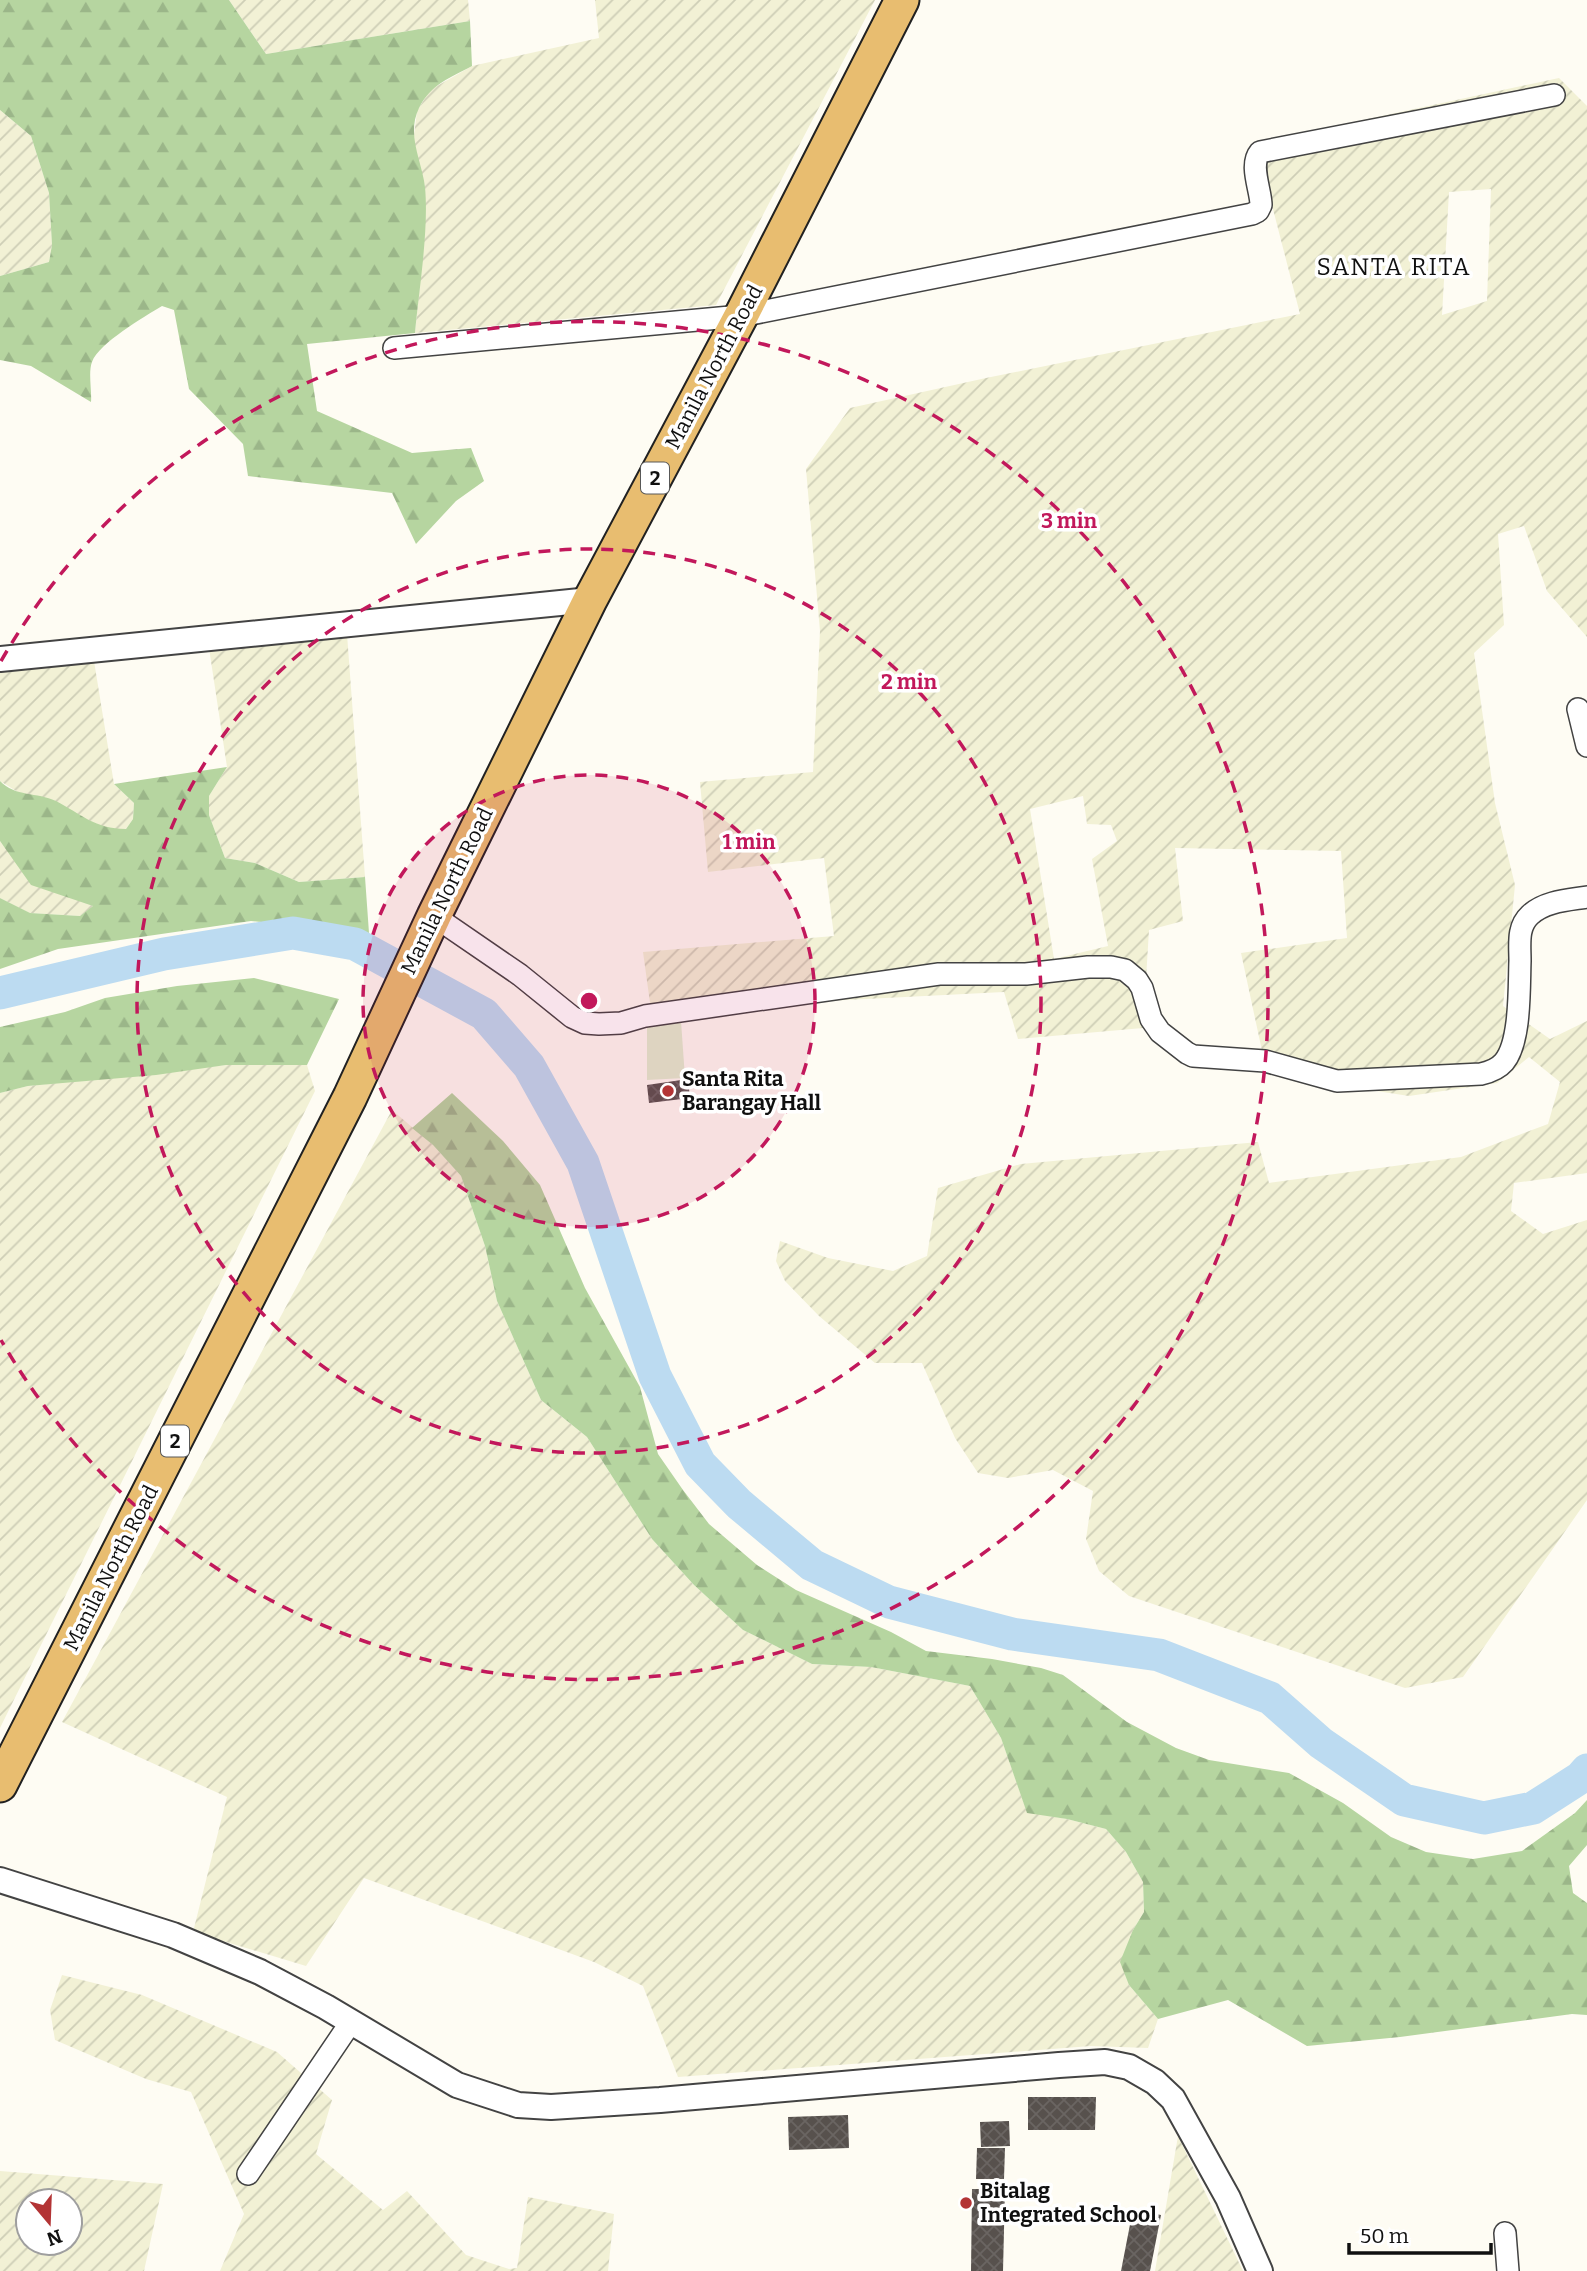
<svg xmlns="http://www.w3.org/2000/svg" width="1587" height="2271" font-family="Bitter,serif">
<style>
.farmland{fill:url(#farmland-furrows);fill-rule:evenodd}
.forest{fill:url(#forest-firs)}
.pitch{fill:#e2eed0}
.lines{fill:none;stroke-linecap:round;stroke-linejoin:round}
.river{stroke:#bcdbf1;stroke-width:33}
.building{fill:url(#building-cross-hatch)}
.minor-casing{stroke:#434343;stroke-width:24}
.tertiary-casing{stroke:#434343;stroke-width:28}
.trunk-casing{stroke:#212121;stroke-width:37}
.minor{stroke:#fff;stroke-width:21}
.tertiary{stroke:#fff;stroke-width:24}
.trunk{stroke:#e8bd70;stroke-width:33}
.ring{fill:none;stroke:#c2185b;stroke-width:3.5;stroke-dasharray:12 9}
.poi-dot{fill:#b33435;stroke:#fff;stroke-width:2.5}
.labels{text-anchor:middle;stroke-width:7;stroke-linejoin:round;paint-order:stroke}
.shield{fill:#fff;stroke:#585858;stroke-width:2}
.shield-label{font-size:19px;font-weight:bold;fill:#101010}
.street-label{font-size:21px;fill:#101010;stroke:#fff}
.poi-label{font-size:21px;font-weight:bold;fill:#101010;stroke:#fff;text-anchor:start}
.quarter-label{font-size:24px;letter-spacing:2px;fill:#101010;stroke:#fff}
.centre{fill:#c2185b;stroke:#fff;stroke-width:3.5}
.ring-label{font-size:21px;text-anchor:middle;font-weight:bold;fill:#c2185b;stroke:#fff;stroke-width:7;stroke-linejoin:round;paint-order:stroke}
</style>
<defs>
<pattern id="farmland-furrows" width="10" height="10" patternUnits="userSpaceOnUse" patternTransform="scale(1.75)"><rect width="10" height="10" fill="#f2f1d5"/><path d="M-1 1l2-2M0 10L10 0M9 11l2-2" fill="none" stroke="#ceceb6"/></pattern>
<pattern id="forest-firs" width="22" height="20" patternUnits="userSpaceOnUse" patternTransform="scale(1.75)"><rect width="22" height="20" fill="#b6d5a0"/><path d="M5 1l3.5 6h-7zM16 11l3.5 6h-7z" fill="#9bb689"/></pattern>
<pattern id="building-cross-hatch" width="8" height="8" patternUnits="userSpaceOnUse" patternTransform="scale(1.75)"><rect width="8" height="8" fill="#57514d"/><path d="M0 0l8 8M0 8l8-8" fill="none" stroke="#6a6562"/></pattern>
</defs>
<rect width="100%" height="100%" fill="#fefcf3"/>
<path class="farmland" d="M229 0H468L470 21 266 54Z
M595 0H875L716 305 415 333 424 241 425 187 413 144 417 111 430 90 472 66 599 38Z
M1559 78 1587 106V637L1547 591 1524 526 1498 534 1504 625 1474 653 1495 803 1515 885 1503 1006 1550 1039 1587 1021V1173L1514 1183 1511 1211 1543 1234 1587 1220V1500L1463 1677 1405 1688 1129 1596 1099 1571 1086 1539 1093 1491 1053 1470 1008 1478 978 1473 955 1438 922 1363H875L819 1316 785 1281 776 1261 780 1241 828 1258 893 1271 927 1256 938 1188 1021 1164 1258 1142 1269 1183 1461 1157 1548 1124 1560 1082 1529 1057 1497 1083 1409 1096 1267 1074 1241 953 1347 938 1341 851 1175 848 1183 921 1149 930 1143 1028 1018 1039 1004 992 651 1010 643 952 834 936 824 858 708 872 700 782 813 772 820 631 806 469 850 408 986 378 1300 314 1256 143ZM1491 189 1487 301 1442 315 1449 192ZM1083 796 1087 824 1111 825 1117 841 1092 859 1108 946 1054 959 1030 809Z
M0 110 31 136 49 193 52 245 49 262 0 276Z
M347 634 365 877 299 882 255 863 225 858 209 815V796L227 767 209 648Z
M94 661 114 784 134 803 133 819 126 829H107L81 817 53 800 21 794 0 781V668Z
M0 841 16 861 73 898 94 906 80 916 29 913 0 898Z
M226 1065H307L315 1091 0 1728V1093L28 1086Z
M392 1110 433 1145 461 1176 485 1246 497 1301 541 1400 587 1437 652 1539 694 1585 743 1630 812 1664 871 1667 970 1686 1001 1738 1027 1812 1067 1819 1106 1829 1126 1852 1143 1882 1144 1912 1133 1930 1129 1985 1158 2019 1148 2048 1091 2046 678 2077 643 1986 594 1962 364 1878 306 1966 193 1932 227 1797 62 1722Z
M62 1975 142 1995 277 2052 332 2100 316 2154 383 2210 407 2191 466 2255 509 2269 517 2268 528 2197 614 2214 608 2271H220L244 2214 191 2092 146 2079 55 2040 50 2010Z
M1178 2136 1243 2271H1155Z
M0 2171 163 2184 144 2271H0ZM28 2201H70V2243H28Z"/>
<path class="forest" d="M0 0H229L266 54 470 21 472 66C450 78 431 84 419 108 406 135 422 161 425 187 429 230 419 289 415 333L307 344 317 411 412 453 471 448 484 481 456 501 416 544 392 493 248 476 243 444 189 389 174 310 162 306C144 317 99 343 92 362 88 372 92 391 91 402L31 366 0 360V276L49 262 52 245 49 193 31 136 0 110Z
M227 767 209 796V815L225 858 255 863 299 882 365 877 369 933 251 921 58 949 0 969V898L30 913 80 916 93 906 31 885 0 841V781C15 797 37 792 56 801 81 814 95 829 126 829L133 819 134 803 114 784Z
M254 978 339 999 307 1065H226L156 1075 28 1086 0 1093V1027L65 1012 105 998 177 986Z
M452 1093 503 1141 540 1185 585 1288 640 1387 658 1454 683 1490 709 1524 757 1565 796 1590 891 1632 926 1651 992 1659 1041 1668 1063 1675 1127 1722 1176 1748 1209 1760 1289 1773 1343 1803 1391 1837 1426 1852 1473 1859 1522 1851 1575 1813 1587 1800V1845L1569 1866 1573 1893 1587 1903V2015L1572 2014 1400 2037 1307 2046 1228 2000 1158 2019 1129 1985 1120 1962 1133 1930 1144 1912 1143 1882 1126 1852 1106 1829 1067 1819 1027 1813 1001 1738 970 1686 871 1667 812 1664 743 1630 694 1585 652 1539 587 1437 541 1400 497 1301 485 1246 461 1176 433 1145 412 1128Z"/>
<path class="pitch" d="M681 1021 685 1078 647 1080V1025Z"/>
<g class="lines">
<path class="river" d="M0 993 164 954 293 933 355 944 484 1014 529 1066 583 1163 655 1376 700 1464 739 1504 812 1565 889 1602 1012 1634 1159 1655 1270 1698 1321 1743 1404 1800 1484 1818 1533 1808 1580 1778 1587 1770"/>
</g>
<path class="building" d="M688 1079 690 1098 649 1103 647 1085Z
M1028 2097H1096L1095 2130H1028Z
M848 2115 849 2148 789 2150 788 2117Z
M1009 2121 1010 2146 981 2147 980 2122Z
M977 2148H1005L1004 2179H976Z
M972 2189H1005L1003 2271H971Z
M1133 2209 1161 2215 1150 2271H1121Z"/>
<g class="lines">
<defs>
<path id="minor" d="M394 348 741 316 1252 214 1258 211 1261 205C1261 190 1249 165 1260 152L1554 95
M1578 709 1587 746
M434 916 520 975 572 1017 585 1023 599 1024 621 1023 645 1016 939 974H1026L1088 967H1111L1125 970 1137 980 1142 988 1151 1019 1160 1032 1187 1053 1193 1056 1265 1061 1337 1081 1481 1074C1490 1072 1498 1069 1504 1062 1521 1042 1519 986 1520 961 1520 944 1517 927 1530 915 1545 901 1569 900 1587 897
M248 2174 351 2022
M1505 2233 1508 2271"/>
<path id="tertiary" d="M0 659 590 600
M0 1880 173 1935 260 1972 326 2007 457 2085 518 2105 551 2107 660 2100 1059 2065 1105 2062 1129 2067 1155 2082 1173 2099 1228 2198 1260 2271"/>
<path id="trunk" d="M0 1785 350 1097 434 916 590 600 741 316 902 0"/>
</defs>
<use href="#minor" class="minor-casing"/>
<use href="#tertiary" class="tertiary-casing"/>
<use href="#trunk" class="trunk-casing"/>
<use href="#minor" class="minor"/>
<use href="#tertiary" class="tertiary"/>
<use href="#trunk" class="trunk"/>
</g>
<circle cx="589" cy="1001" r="226" fill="#c2185b" fill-opacity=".12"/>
<g class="ring">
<circle cx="589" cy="1001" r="226"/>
<circle cx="589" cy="1001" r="452"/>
<path d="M1 661A679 679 0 1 1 1 1340"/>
</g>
<g class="poi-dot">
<circle cx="668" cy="1091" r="7"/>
<circle cx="966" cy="2203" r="7"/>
</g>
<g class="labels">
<g class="shield">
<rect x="641" y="462.5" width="28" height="31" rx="5"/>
<rect x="161" y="1425.5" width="28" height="31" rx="5"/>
</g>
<g class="shield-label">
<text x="655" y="485">2</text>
<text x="175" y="1448">2</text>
</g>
<g class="street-label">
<text transform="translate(714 367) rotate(-62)" y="7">Manila North Road</text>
<text transform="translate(447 891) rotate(-64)" y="7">Manila North Road</text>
<text transform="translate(111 1568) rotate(-63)" y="7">Manila North Road</text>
</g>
<g class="poi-label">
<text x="682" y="1086">Santa Rita<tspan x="682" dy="24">Barangay Hall</tspan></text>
<text x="980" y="2198">Bitalag<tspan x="980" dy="24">Integrated School</tspan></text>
</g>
<g class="quarter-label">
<text x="1394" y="275">SANTA RITA</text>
</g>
</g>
<circle cx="589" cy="1001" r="10" class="centre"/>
<g class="ring-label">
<text x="1069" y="528">3 min</text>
<text x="909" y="689">2 min</text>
<text x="749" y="849">1 min</text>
</g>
<g transform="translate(49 2222) rotate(161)"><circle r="33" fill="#ffffff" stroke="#9f9f9f" stroke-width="2"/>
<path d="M0-5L12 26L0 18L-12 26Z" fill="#b33435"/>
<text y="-10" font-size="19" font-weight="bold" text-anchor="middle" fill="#101010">N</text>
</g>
<path d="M1349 2243v10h142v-10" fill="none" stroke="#101010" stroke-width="3.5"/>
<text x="1360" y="2243" font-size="21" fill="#101010" stroke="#ffffff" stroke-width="5" paint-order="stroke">50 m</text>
</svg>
